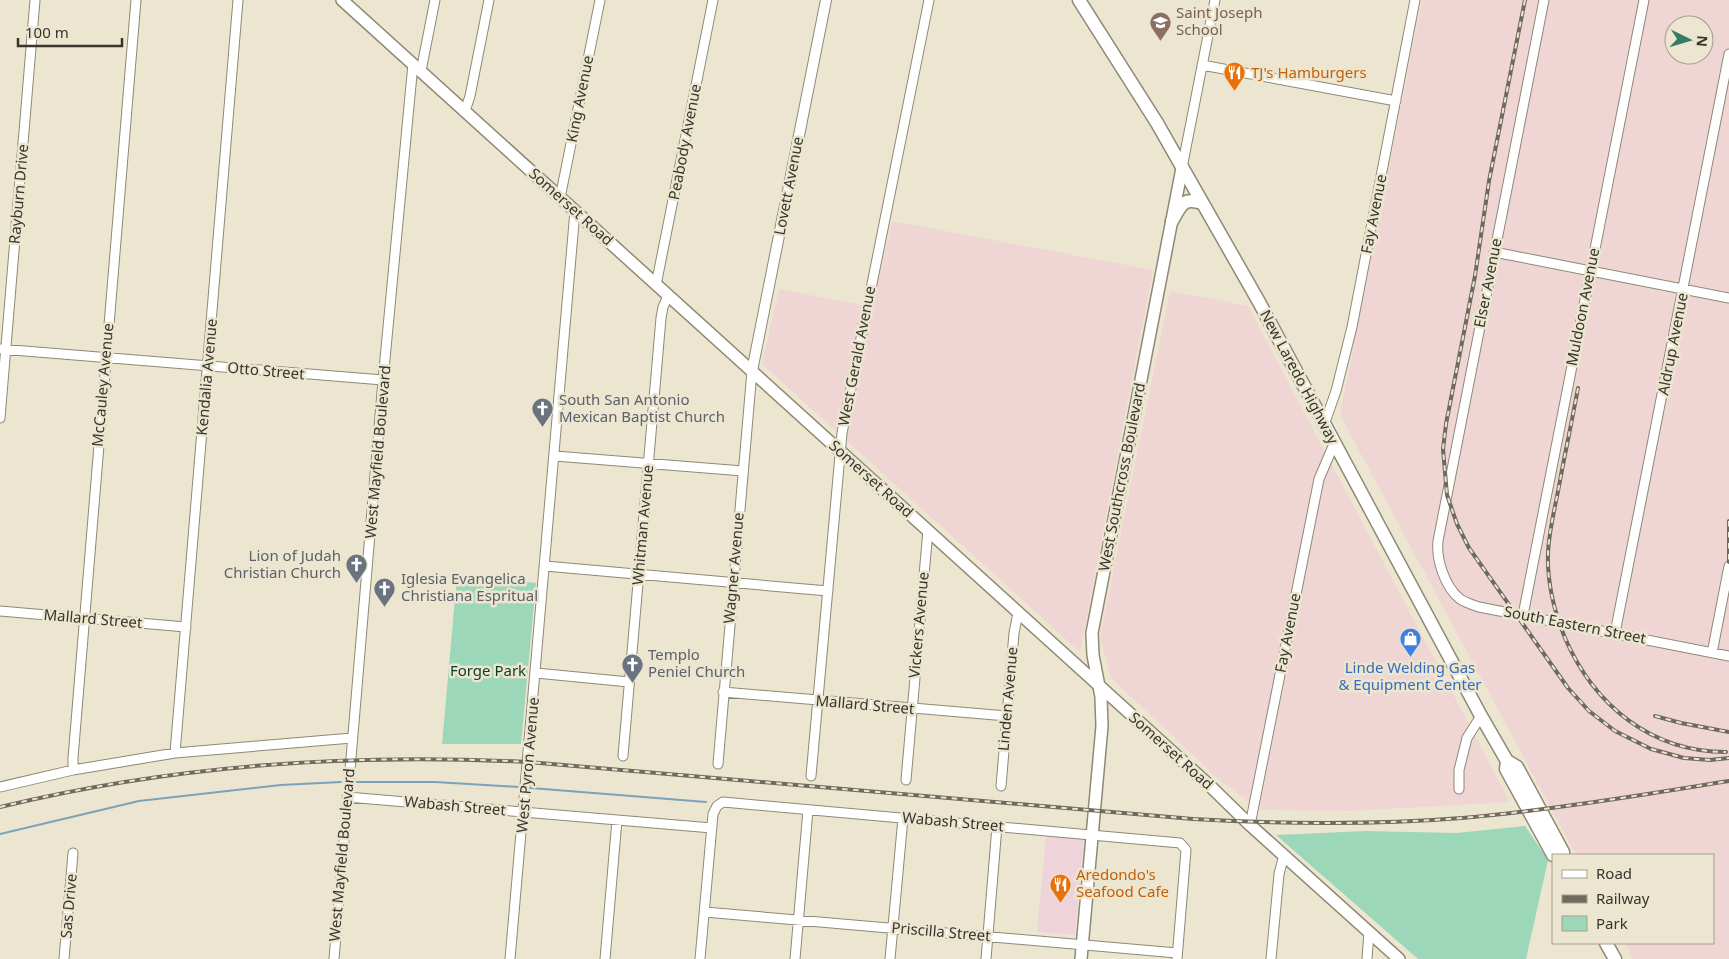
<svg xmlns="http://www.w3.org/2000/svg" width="1729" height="959" font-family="'Noto Sans',sans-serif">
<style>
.commercial{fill:#eed4da}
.industrial{fill:#efd5d3;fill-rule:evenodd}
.green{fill:#9dd7b9}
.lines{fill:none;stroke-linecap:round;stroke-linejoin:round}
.stream{stroke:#7aa2b9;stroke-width:2}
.minor-casing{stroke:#8e8975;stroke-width:11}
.tertiary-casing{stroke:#8e8975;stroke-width:12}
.secondary-casing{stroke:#8e8975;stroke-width:14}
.primary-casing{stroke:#8e8975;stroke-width:15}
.minor{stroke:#fff;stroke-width:9}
.tertiary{stroke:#fff;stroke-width:10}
.secondary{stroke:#fff;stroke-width:11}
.primary{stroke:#fff;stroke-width:12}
.rail-casing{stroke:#6e6a5d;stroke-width:4}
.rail{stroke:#ece6d0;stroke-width:2;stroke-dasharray:5.5;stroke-linecap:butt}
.labels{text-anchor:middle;stroke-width:5;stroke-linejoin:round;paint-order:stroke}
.education-label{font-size:15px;fill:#785e54;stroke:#ece6d0;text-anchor:start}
.food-label{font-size:15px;fill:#c56008;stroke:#ece6d0;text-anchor:start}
.street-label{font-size:15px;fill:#37352c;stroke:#ece6d0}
.worship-label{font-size:15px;fill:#5b616d;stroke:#ece6d0;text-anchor:start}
.shop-label{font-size:15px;fill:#366cbe;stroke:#ece6d0}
.park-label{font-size:15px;fill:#083d29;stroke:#ece6d0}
</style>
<rect width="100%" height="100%" fill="#ece6d0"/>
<path class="commercial" d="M1046 836 1084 839 1075 935 1037 932Z"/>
<path class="industrial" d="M1422 0H1729V959H1633L1625 943H1713V855H1576L1340 415ZM1674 25H1704V55H1674Z
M892 221 1153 270 1080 652 762 364 779 289 872 307Z
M1170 291 1248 306 1510 802 1351 811 1261 810 1222 782 1111 678 1100 636Z"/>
<path class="green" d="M457 576 536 583 521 744H442Z
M1525 826 1548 860 1526 959H1418L1276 835 1365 831 1457 833Z"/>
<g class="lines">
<path class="stream" d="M356 782H435L520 787
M531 788 706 802
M0 834 139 801 281 785 341 782"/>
<defs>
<path id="minor" d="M1544 0 1438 541C1436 560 1445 587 1460 599 1466 603 1473 605 1479 607L1729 656
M1202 65 1396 101
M421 71 435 0
M465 111 470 96 489 0
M1182 168 1215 0
M560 198 600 0
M1494 252 1729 298
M656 285 713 0
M0 349 383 380
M0 418 35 0
M1324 425 1336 391 1352 327 1415 0
M555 456 743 471
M545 566 828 591
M0 611 186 627
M1523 615 1644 0
M1615 633 1729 54
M1712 653 1729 566
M536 673 629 682
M723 692 1007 716
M175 753 238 0
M623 756 661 318 663 307 668 296
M718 764 752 371
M73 770V758L136 0
M811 776 842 433 929 0
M906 780 928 530
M1001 786 1014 633 1018 613
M0 787 73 770 175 753 352 738
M1459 789V770L1467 738 1481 716
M347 797 712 828
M1250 825 1319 479 1334 444
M705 912 1177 953
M64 959 73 853
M334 959 383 380 413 64
M510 959 575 211
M605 959 617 820
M700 959 713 814 717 806 723 802 1180 843 1186 850 1177 959
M795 959 808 810
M890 959 903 818
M986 959 997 826
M1271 959 1279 874 1284 855
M1367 959 1369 932"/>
<path id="tertiary" d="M752 371 826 0"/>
<path id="secondary" d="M342 0 1210 786 1250 825 1399 959
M1081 959 1102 726 1101 697 1093 655 1092 633 1182 168"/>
<path id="primary" d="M1079 0 1157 123 1259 302 1481 716 1507 761 1517 767 1563 852V855
M1172 221C1181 205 1183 197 1202 203
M1507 761 1506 769 1553 855
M1606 943 1615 959"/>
</defs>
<use href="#minor" class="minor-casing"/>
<use href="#tertiary" class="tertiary-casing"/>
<use href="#secondary" class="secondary-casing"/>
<use href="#primary" class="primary-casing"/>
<use href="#minor" class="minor"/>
<use href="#tertiary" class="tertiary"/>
<use href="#secondary" class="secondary"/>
<use href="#primary" class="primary"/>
<defs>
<path id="rail" d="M1525 0 1489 181 1475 276 1446 424 1443 449 1447 495 1457 524 1469 548 1568 688 1589 711 1615 731 1651 749 1684 758 1710 760 1729 758
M1578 388C1572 421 1565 453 1559 486 1555 508 1549 530 1548 553 1547 583 1554 611 1565 638 1594 705 1651 752 1726 752
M1729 521V562
M1655 716 1681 723 1729 732
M0 807C173 765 351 753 528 762L1193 819C1283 824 1373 825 1462 818 1552 810 1641 795 1729 781"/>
</defs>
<use href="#rail" class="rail-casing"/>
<use href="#rail" class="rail"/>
</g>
<defs>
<symbol id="school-pin" viewBox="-11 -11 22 30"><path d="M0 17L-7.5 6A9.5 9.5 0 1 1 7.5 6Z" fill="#8d6e63" stroke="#ece6d0"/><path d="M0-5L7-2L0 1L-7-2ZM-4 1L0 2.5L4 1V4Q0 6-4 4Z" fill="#fff"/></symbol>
<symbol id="restaurant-pin" viewBox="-11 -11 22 30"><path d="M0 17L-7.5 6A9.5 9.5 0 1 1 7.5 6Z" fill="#e8710a" stroke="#ece6d0"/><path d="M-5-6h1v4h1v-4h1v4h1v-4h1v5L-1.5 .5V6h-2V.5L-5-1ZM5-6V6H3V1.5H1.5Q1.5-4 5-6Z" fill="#fff"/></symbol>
<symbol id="church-pin" viewBox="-11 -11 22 30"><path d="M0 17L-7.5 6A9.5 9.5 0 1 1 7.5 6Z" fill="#6b7280" stroke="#ece6d0"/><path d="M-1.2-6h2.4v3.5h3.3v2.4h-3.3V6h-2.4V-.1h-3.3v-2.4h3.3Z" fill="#fff"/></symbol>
<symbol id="shop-pin" viewBox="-11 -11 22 30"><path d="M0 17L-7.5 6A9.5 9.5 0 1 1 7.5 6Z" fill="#3f7fe0" stroke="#ece6d0"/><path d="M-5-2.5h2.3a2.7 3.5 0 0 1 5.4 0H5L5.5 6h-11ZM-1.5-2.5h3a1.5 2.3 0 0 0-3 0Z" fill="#fff"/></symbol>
</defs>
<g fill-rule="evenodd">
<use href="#school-pin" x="1148" y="10" width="25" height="34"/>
<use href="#restaurant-pin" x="1222" y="60" width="25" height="34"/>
<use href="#church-pin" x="530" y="396" width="25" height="34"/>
<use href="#church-pin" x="344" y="552" width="25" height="34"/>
<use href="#church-pin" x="372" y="576" width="25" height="34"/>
<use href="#shop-pin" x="1398" y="626" width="25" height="34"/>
<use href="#church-pin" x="620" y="652" width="25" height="34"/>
<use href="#restaurant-pin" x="1048" y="872" width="25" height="34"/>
</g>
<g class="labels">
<g class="education-label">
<text x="1176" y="18">Saint Joseph<tspan x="1176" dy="17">School</tspan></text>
</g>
<g class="food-label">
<text x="1251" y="78">TJ's Hamburgers</text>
<text x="1076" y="880">Aredondo's<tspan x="1076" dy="17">Seafood Cafe</tspan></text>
</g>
<g class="street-label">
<text transform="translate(580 99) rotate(-79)" y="5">King Avenue</text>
<text transform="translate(685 142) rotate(-79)" y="5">Peabody Avenue</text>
<text transform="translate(789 186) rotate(-79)" y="5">Lovett Avenue</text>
<text transform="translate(19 194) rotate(-85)" y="5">Rayburn Drive</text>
<text transform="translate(571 207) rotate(42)" y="5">Somerset Road</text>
<text transform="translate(1374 214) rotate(-79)" y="5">Fay Avenue</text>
<text transform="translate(1488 283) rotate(-79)" y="5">Elser Avenue</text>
<text transform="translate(1583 307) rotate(-79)" y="5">Muldoon Avenue</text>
<text transform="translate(1673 344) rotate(-79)" y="5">Aldrup Avenue</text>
<text transform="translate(857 356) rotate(-79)" y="5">West Gerald Avenue</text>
<text transform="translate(266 371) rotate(5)" y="5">Otto Street</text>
<text transform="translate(207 377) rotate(-85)" y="5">Kendalia Avenue</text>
<text transform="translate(1299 377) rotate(62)" y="5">New Laredo Highway</text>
<text transform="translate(103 385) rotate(-85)" y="5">McCauley Avenue</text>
<text transform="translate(378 452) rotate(-85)" y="5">West Mayfield Boulevard</text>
<text transform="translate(1122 477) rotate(-79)" y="5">West Southcross Boulevard</text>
<text transform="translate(871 479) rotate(42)" y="5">Somerset Road</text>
<text transform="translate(643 525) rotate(-85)" y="5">Whitman Avenue</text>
<text transform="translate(734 568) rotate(-85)" y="5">Wagner Avenue</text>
<text transform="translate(93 619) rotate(5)" y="5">Mallard Street</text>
<text transform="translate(919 625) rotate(-85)" y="5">Vickers Avenue</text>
<text transform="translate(1575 625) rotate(11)" y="5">South Eastern Street</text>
<text transform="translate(1288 633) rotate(-79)" y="5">Fay Avenue</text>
<text transform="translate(1008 699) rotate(-85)" y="5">Linden Avenue</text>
<text transform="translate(865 705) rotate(5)" y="5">Mallard Street</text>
<text transform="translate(1171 751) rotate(42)" y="5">Somerset Road</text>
<text transform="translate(528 765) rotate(-85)" y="5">West Pyron Avenue</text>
<text transform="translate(455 806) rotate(5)" y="5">Wabash Street</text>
<text transform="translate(953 822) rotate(5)" y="5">Wabash Street</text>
<text transform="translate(342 855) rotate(-85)" y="5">West Mayfield Boulevard</text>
<text transform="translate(69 906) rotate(-85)" y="5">Sas Drive</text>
<text transform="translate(941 932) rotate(5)" y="5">Priscilla Street</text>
</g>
<g class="worship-label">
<text x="559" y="405">South San Antonio<tspan x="559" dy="17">Mexican Baptist Church</tspan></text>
<text x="341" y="561" text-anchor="end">Lion of Judah<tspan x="341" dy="17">Christian Church</tspan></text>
<text x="401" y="584">Iglesia Evangelica<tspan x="401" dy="17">Christiana Espritual</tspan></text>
<text x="648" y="660">Templo<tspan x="648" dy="17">Peniel Church</tspan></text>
</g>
<g class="shop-label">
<text x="1410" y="673">Linde Welding Gas<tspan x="1410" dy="17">&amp; Equipment Center</tspan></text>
</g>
<g class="park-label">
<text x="488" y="676">Forge Park</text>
</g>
</g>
<rect x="1552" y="854" width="162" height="90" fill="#ece6d0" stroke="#a49f8e"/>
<rect x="1562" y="870" width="25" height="8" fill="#ffffff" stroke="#a49f8e"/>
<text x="1596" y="879" font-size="15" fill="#37352c">Road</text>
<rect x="1562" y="895" width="25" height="8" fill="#6e6a5d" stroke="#a49f8e"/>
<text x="1596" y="904" font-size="15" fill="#37352c">Railway</text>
<rect x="1562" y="916" width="25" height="15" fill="#9dd7b9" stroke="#a49f8e"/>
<text x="1596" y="929" font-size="15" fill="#37352c">Park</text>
<g transform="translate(1689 40) rotate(95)"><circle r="24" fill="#ece6d0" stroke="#a49f8e"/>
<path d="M0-4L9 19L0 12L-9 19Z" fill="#397968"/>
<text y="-8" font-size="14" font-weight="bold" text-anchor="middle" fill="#37352c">N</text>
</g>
<path d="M18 38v8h104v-8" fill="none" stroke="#37352c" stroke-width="2.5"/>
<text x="25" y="38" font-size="15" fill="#37352c" stroke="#ece6d0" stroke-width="4" paint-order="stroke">100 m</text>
</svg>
